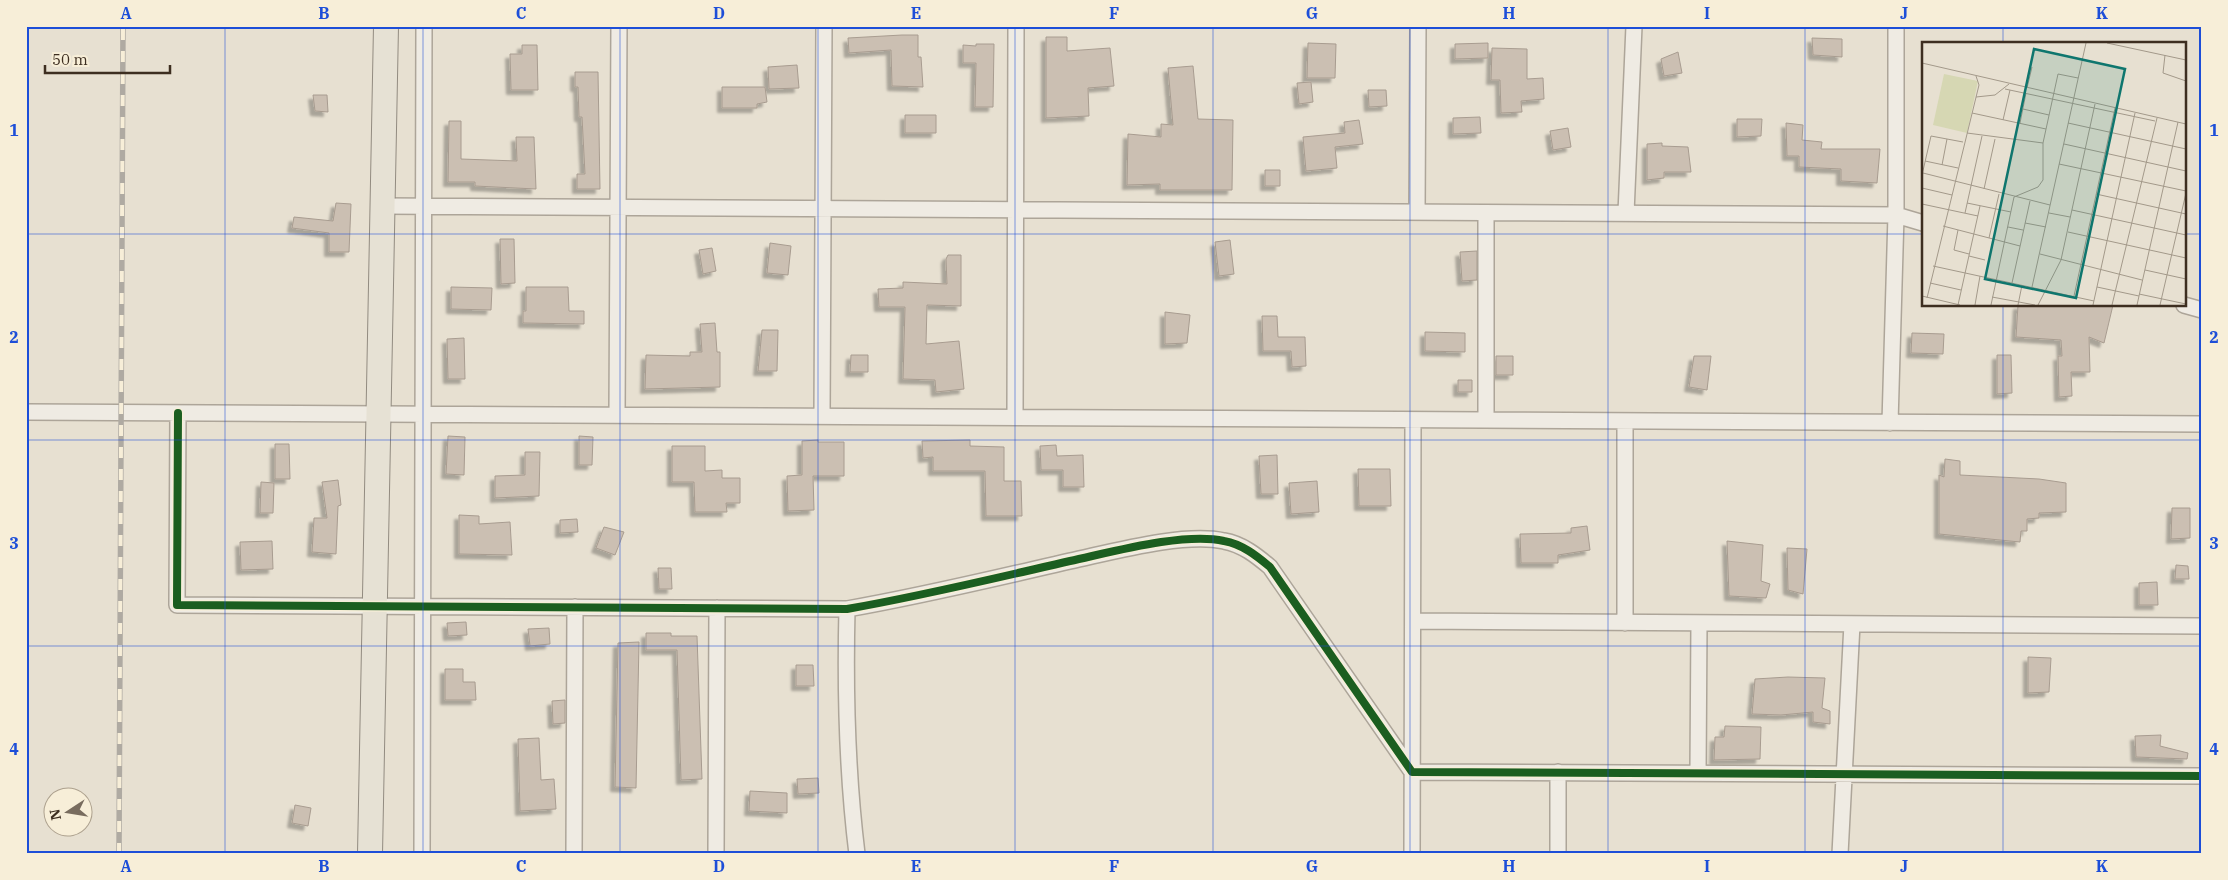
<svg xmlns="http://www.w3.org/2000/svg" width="2228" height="880" font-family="'IBM Plex Serif',serif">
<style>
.building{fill:#cbbfb2;stroke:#a89c90;filter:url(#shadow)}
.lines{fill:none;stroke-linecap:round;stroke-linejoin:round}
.minor-casing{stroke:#ada599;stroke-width:18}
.primary-casing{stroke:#928b80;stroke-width:26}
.minor{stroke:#efebe3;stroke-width:15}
.primary{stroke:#e6e1d4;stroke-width:24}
.rail-casing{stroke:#afaaa2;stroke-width:5.5}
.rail{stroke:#f7eed8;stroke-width:4;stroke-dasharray:11;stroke-linecap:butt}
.cycleway-casing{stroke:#f7eed8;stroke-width:11}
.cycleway{stroke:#1b5e20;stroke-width:8}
.grid{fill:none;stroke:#1d4ed8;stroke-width:1;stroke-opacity:0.55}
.inset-road{fill:none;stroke:#a3998a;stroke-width:1}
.view{fill:#0f766e;fill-opacity:0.15;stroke:#0f766e;stroke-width:2.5}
.inset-edge{fill:none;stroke:#3d2e20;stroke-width:2.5}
.neatline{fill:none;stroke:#1d4ed8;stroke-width:2}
.grid-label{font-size:16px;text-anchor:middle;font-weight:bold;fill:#1d4ed8}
</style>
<defs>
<filter id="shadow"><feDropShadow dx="-4.5" dy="4.5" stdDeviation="1" flood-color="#0004"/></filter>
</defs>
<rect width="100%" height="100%" fill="#e7e0d1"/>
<path class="building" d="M902 35H918V57H921L923 87 892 86 891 50 849 53 848 38Z
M1046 37H1067V51L1110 48 1114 86 1088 88 1089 116 1046 118Z
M1812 38 1842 39V57L1813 55Z
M1308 43 1336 44 1335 78H1307Z
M1488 43V58L1455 59V44Z
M976 44H994L993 107H975L976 63H963V45L976 46Z
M522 45H537L538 90H511L510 54H522Z
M1492 48 1527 49V79L1543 78 1544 99 1521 101 1522 112 1501 113 1500 80H1491Z
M1678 52 1682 73 1664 76 1661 59Z
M797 65 799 88 769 89 768 67Z
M1193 66 1198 119 1233 120 1232 190H1160V184L1127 185 1128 134 1161 137V124L1173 125 1168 68Z
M575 72H598L600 189H577V174H585L582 117H579L578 87H575Z
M1311 82 1313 102 1299 104 1297 83Z
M722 87H765L767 102 757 104V108H722Z
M1368 90H1386L1387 106 1369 107Z
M313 95H327L328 112 315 111Z
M905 115H936V133H905Z
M1480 117 1481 133 1453 134V118Z
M1737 119H1762L1761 136 1737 137Z
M1359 120 1363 144 1335 147 1337 168 1306 171 1303 137 1345 133 1344 122Z
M449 121H461V159L517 161 516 137H534L536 189 475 186V182H448Z
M1786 123 1803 125 1802 140 1822 142 1821 149H1880L1877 183 1841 181V169L1799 167V156H1787Z
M1568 128 1571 147 1553 150 1550 131Z
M1662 143V146L1688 147 1691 172H1664V178L1647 180V144Z
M1265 170H1280V186H1265Z
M336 203 351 204 349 252H329V233L292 228 294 217 333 221Z
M500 239H514L515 283 501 284Z
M1230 240 1234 274 1219 276 1215 242Z
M770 243 791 246 788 275 767 273Z
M712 248 716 271 703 274 699 250Z
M1477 251V280L1462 281 1460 252Z
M948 255H961V306L927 305 926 344 959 341 964 389 936 392 935 380 903 379 905 307H879L878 289 903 288V282L947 284 946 259Z
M451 287 492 288 491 310 451 309Z
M526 287H568L569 311H584V324L523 323V311H526Z
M2018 305H2113L2104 343 2089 337 2090 372H2071L2072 396 2059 397 2058 356H2062L2061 340 2016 337Z
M1165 312 1190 315 1187 343 1165 344Z
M1262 316H1277L1278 337H1305L1306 366 1292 367 1291 351H1263Z
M715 323 717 352H720V387L645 389 646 355 690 356V352H702L700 324Z
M762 330H778L777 371H758Z
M1425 332 1465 333V352L1425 351Z
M1912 333 1944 334 1943 354 1911 353Z
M464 338 465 379H448L447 339Z
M851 355H868V372H850Z
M1997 355H2011L2012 393 1997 394Z
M1496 356H1513V375H1496Z
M1694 356H1711L1707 390 1689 387Z
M1458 380H1472V392H1458Z
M448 436 465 437 464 475 446 474Z
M579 436 593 437 592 465H579Z
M818 440V442H844V476H813L814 510 788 511 787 476 802 475V441Z
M970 440V446L1004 447V481H1021L1022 516H986L985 471H933V457L923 458 922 441Z
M275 444H289L290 479H275Z
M1056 445 1057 456 1083 455 1084 487H1063V470H1041L1040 446Z
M672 446H705V471L722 470V478H740V503H726L727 512H695L694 482H672Z
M525 452H540L539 496 495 498V476L525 475Z
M1277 455 1278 494H1261L1259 456Z
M1945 459 1960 461V475L2039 479 2066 483V512L2039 513V518L2027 519V531H2021L2020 542 1939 534V475L1944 477Z
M1358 469H1390L1391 506H1359Z
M338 480 341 505 338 506 336 554 312 552 314 518H327L322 482Z
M1317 481 1319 512 1291 514 1289 483Z
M261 482 274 483 273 513H260Z
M2172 508H2190V538L2171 539Z
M459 515 479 516V524L510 522 512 555 459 554Z
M577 519 578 532 560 533V520Z
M1587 526 1590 550 1558 555V563H1521L1520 534 1571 533V528Z
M604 527 624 532 615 555 596 548Z
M272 541 273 569 241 570 240 542Z
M1727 541 1763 545 1761 581 1770 584 1766 598 1729 596Z
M1787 548 1807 549 1803 594 1788 590Z
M2176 565 2188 566 2189 579H2175Z
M658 568H671L672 589H659Z
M2157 582 2158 605H2139V583Z
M466 622 467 635 448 636 447 623Z
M549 628 550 644 530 646 528 629Z
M646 633H671V636H697L702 779 681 780 677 650H646Z
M639 642 636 788 615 787 618 643Z
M2028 657 2051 658 2049 692 2028 693Z
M796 665H813L814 686H796Z
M445 669H463V682H475L476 700H445Z
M1788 677 1825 678 1822 708 1830 711V724L1813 722V712L1781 715 1752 714 1755 679Z
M565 700V723L553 724 552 701Z
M1725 726 1761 727 1760 759 1714 760 1715 737H1724Z
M2161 735 2160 746 2188 753 2187 759 2136 757 2135 736Z
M539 738 541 780 554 779 556 809 520 811 518 739Z
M818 778 819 793 798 794 797 779Z
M750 791 787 793V813L749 811Z
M295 805 311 808 308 826 292 823Z"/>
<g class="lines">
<defs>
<path id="minor" d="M383 206 1896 215 1923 223
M1417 212 1418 26
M1626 213 1634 26
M2184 305 2202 310
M26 412 2202 424
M178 413 177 605 847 609C922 596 996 578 1070 561 1112 552 1184 532 1224 541 1242 544 1257 556 1270 567L1412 772 2202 776
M617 415 619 26
M822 416 824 26
M1015 417 1016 26
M1486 420V213
M1890 423 1896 215V26
M847 609C845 690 847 773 857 854
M1413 621 2202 626
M1625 623V421
M1698 773 1699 623
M422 854 424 26
M574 854 575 607
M716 854 717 608
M1412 854 1413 420
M1558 854V772
M1840 854 1852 624"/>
<path id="primary" d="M370 854 386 26"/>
</defs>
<use href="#minor" class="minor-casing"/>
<use href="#primary" class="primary-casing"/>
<use href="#minor" class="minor"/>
<use href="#primary" class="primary"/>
<defs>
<path id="rail" d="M119 854 123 26"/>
</defs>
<use href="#rail" class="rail-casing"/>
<use href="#rail" class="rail"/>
<defs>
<path id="cycleway" d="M178 413 177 605 847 609C922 596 996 578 1070 561 1112 552 1184 532 1224 541 1242 544 1257 556 1270 567L1412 772 2202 776"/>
</defs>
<use href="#cycleway" class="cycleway-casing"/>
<use href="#cycleway" class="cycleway"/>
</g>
<path class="grid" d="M225 26V854M423 26V854M620 26V854M818 26V854M1015 26V854M1213 26V854M1410 26V854M1608 26V854M1805 26V854M2003 26V44M26 234H1923M2184 234H2202M2003 305V854M26 440H2202M26 646H2202"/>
<g transform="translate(1922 42)">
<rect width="264" height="264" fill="#e7e0d1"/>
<path d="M22 32 56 39 45 91 11 83Z" fill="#d6d7b3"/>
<path class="inset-road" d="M185 1 264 18M243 13 241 31 264 39M0 21 264 82M105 46 110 25M83 47 233 79M54 55 73 53 87 42M101 67 127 73M50 71 124 87M81 78 88 48M98 81 104 51M146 81 264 107M45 91 121 101M142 102 264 129M3 119 36 126M137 122 264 149M20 123 25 97M1 131 128 163M0 133 9 94 41 100M0 146 30 153M62 147 73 97M174 152 264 172M45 161 89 170M0 162 56 174M150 168 264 193M43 171 60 94M127 171 148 175M103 181 124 185M21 184 98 204M86 185 101 188M36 188 32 208 47 212M146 190 264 216M67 196 77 152M118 212 220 238M47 214 63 218M11 224 172 259M223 228 264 237M8 241 39 248M90 241 108 159M110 245 164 1M175 245 217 254M217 252 264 262M0 254 38 263M152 254 193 66M70 255 113 263M5 256 57 43 54 34M36 263 58 164M53 263 58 234M69 263 92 155 116 145 121 138V101L136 32 156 36M96 263 100 243M116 263 139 218 173 62M171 263 213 71M190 263 235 76M215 263 256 80M238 263 264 151"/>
<path class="view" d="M112 7 203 27 154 256 63 237Z"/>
<rect width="264" height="264" class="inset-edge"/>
</g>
<rect width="2228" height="880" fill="none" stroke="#f7eed8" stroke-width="55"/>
<g transform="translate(68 812) rotate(258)"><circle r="24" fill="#f7eed8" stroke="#ada18e"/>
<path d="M0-4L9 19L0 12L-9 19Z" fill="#786c5e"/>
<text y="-8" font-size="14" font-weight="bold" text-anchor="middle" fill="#3d2e20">N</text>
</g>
<path d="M45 65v8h125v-8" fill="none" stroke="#3d2e20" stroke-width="2.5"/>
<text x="52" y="65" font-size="15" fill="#3d2e20" stroke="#f7eed8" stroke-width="4" paint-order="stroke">50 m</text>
<rect x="28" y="28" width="2172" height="824" class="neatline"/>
<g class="grid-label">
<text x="126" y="19">A</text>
<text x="324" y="19">B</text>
<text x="521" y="19">C</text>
<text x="719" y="19">D</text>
<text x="916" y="19">E</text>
<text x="1114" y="19">F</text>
<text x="1312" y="19">G</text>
<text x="1509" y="19">H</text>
<text x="1707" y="19">I</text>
<text x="1904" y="19">J</text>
<text x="2102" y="19">K</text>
<text x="14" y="136">1</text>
<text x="2214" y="136">1</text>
<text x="14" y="343">2</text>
<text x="2214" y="343">2</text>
<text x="14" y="549">3</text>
<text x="2214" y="549">3</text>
<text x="14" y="755">4</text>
<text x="2214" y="755">4</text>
<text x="126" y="872">A</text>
<text x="324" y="872">B</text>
<text x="521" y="872">C</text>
<text x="719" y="872">D</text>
<text x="916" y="872">E</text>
<text x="1114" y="872">F</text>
<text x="1312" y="872">G</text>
<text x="1509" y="872">H</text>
<text x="1707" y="872">I</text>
<text x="1904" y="872">J</text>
<text x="2102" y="872">K</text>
</g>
</svg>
